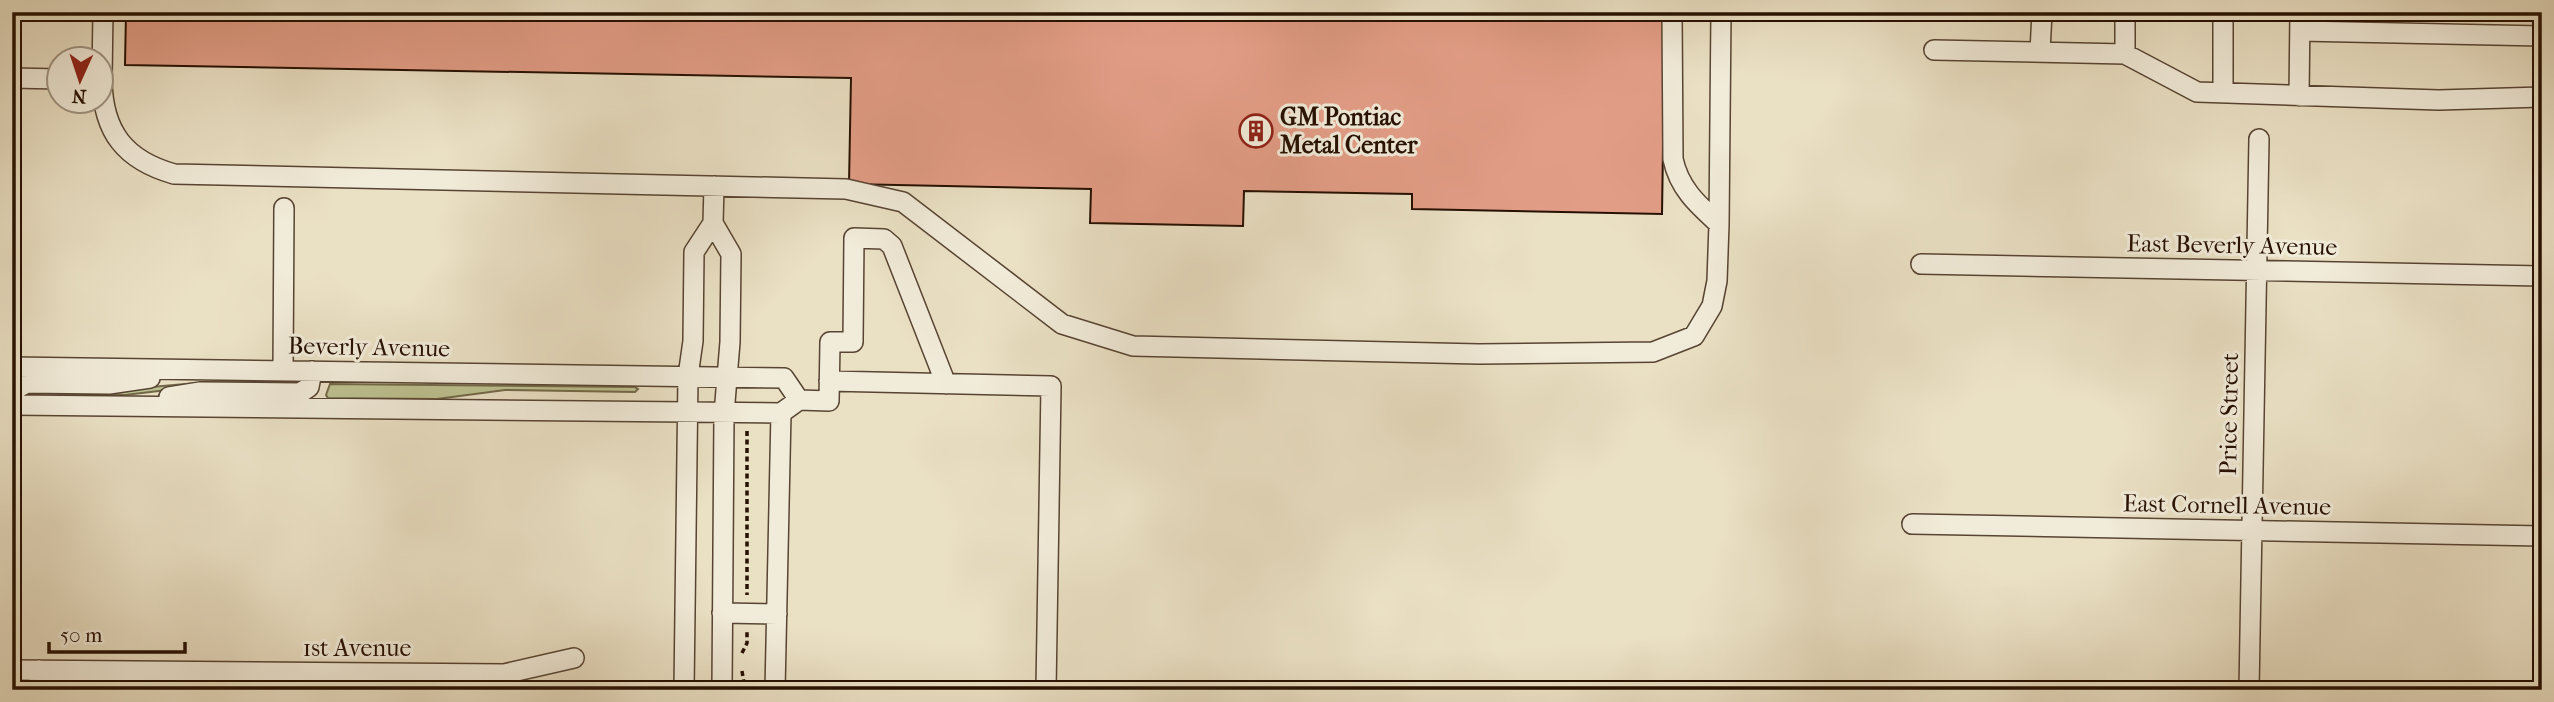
<svg xmlns="http://www.w3.org/2000/svg" width="2554" height="702" font-family="'IM FELL French Canon',serif">
<style>
.green{fill:#bdc190;stroke:#726848;stroke-width:2}
.building{fill:#e29d86;stroke:#261001;stroke-width:2}
.lines{fill:none;stroke-linecap:round;stroke-linejoin:round}
.minor-casing{stroke:#574432;stroke-width:22}
.path{stroke:#261001;stroke-width:3.5;stroke-dasharray:5 3.5;stroke-linecap:butt}
.minor{stroke:#f1ebd9;stroke-width:19}
.labels{text-anchor:middle;stroke-width:6;stroke-linejoin:round;paint-order:stroke}
.poi-label{font-size:24px;font-weight:bold;fill:#261001;stroke:#f1ebd9;text-anchor:start}
.street-label{font-size:24px;fill:#261001;stroke:#f1ebd9}
</style>
<rect width="100%" height="100%" fill="#eae0c4"/>
<filter id="stains"><feTurbulence type="fractalNoise" baseFrequency=".00286" numOctaves="4"/><feColorMatrix values="0 0 0 0 .2 0 0 0 0 .09 0 0 0 0 .02 0 0 0 .5 -.17"/></filter>
<radialGradient id="worn" r=".72"><stop offset=".6" stop-color="#630" stop-opacity="0"/><stop offset="1" stop-color="#630" stop-opacity=".3"/></radialGradient>
<path class="green" d="M208 382 298 384 201 386 125 395 29 391 117 390Z
M330 384 635 387 638 389 635 392 505 390 437 399 328 398 326 395Z"/>
<path class="building" d="M126 12H1665L1662 214 1412 209V194L1244 191 1243 226 1090 223 1091 189 849 184 851 78 125 65Z"/>
<g class="lines">
<defs>
<path id="minor" d="M1672 12 1673 159C1679 188 1697 204 1719 224
M2125 12V54L2197 92 2439 100 2542 97
M2300 31 2542 36
M1934 50 2125 54
M2040 52 2042 12
M102 77 103 12
M12 78 60 79
M102 81C103 132 125 160 174 174L846 189 903 202 1062 324 1133 346 1479 354 1653 352 1694 336 1712 306 1717 281 1719 224 1721 12
M2223 93V12
M2299 96 2300 12
M713 223 731 254 730 342 724 414 722 690
M1921 264 2542 276
M12 367 784 378 799 400
M283 371 284 208
M829 381 1051 386 1046 690
M169 397 200 392 300 393 309 387 312 371
M12 405 781 413 799 400 829 401 830 342H853L854 238 884 239 892 246 946 384
M13 405 16 389 27 383 109 384 150 378
M1912 524 2542 536
M722 613 777 614
M12 670 504 674 574 658
M39 690V670
M684 690 688 376 693 341 694 252 713 223 714 186
M775 690 781 413
M2249 690 2259 139"/>
</defs>
<use href="#minor" class="minor-casing"/>
<path class="path" d="M747 431V595
M742 653 747 643V631
M742 671 745 690"/>
<use href="#minor" class="minor"/>
</g>
<defs>
<symbol id="building-ring" viewBox="-11 -11 22 22"><circle r="9.5" fill="#f1ebd9" stroke="#8f2418" stroke-width="1.5"/><path d="M-4-6H4V6H1V3H-1V6H-4ZM-2.5-4.3h1.7v1.8h-1.7ZM.8-4.3h1.7v1.8H.8ZM-2.5-1h1.7V.8h-1.7ZM.8-1h1.7V.8H.8Z" fill="#8f2418"/></symbol>
</defs>
<g fill-rule="evenodd">
<use href="#building-ring" x="1237" y="112" width="38" height="38"/>
</g>
<g class="labels">
<g class="poi-label">
<text x="1280" y="125">GM Pontiac<tspan x="1280" dy="28">Metal Center</tspan></text>
</g>
<g class="street-label">
<text transform="translate(2232 245) rotate(1)" y="8">East Beverly Avenue</text>
<text transform="translate(369 347) rotate(1)" y="8">Beverly Avenue</text>
<text transform="translate(2229 414) rotate(-89)" y="8">Price Street</text>
<text transform="translate(2227 505) rotate(1)" y="8">East Cornell Avenue</text>
<text x="357" y="656">1st Avenue</text>
</g>
</g>
<rect width="2554" height="702" fill="none" stroke="#eae0c4" stroke-width="42"/>
<rect x="14" y="14" width="2526" height="674" fill="none" stroke="#261001" stroke-width="3.5"/>
<rect x="21" y="21" width="2512" height="660" fill="none" stroke="#261001" stroke-width="2"/>
<g transform="translate(80 80) rotate(183)"><circle r="33" fill="#f1ebd9" stroke="#a09383" stroke-width="2"/>
<path d="M0-5L12 26L0 18L-12 26Z" fill="#8f2418"/>
<text y="-10" font-size="19" font-weight="bold" text-anchor="middle" fill="#261001">N</text>
</g>
<path d="M49 642v10h136v-10" fill="none" stroke="#261001" stroke-width="3.5"/>
<text x="60" y="642" font-size="21" fill="#261001" stroke="#f1ebd9" stroke-width="5" paint-order="stroke">50 m</text>
<rect width="100%" height="100%" filter="url(#stains)"/>
<rect width="100%" height="100%" fill="url(#worn)"/>
</svg>
